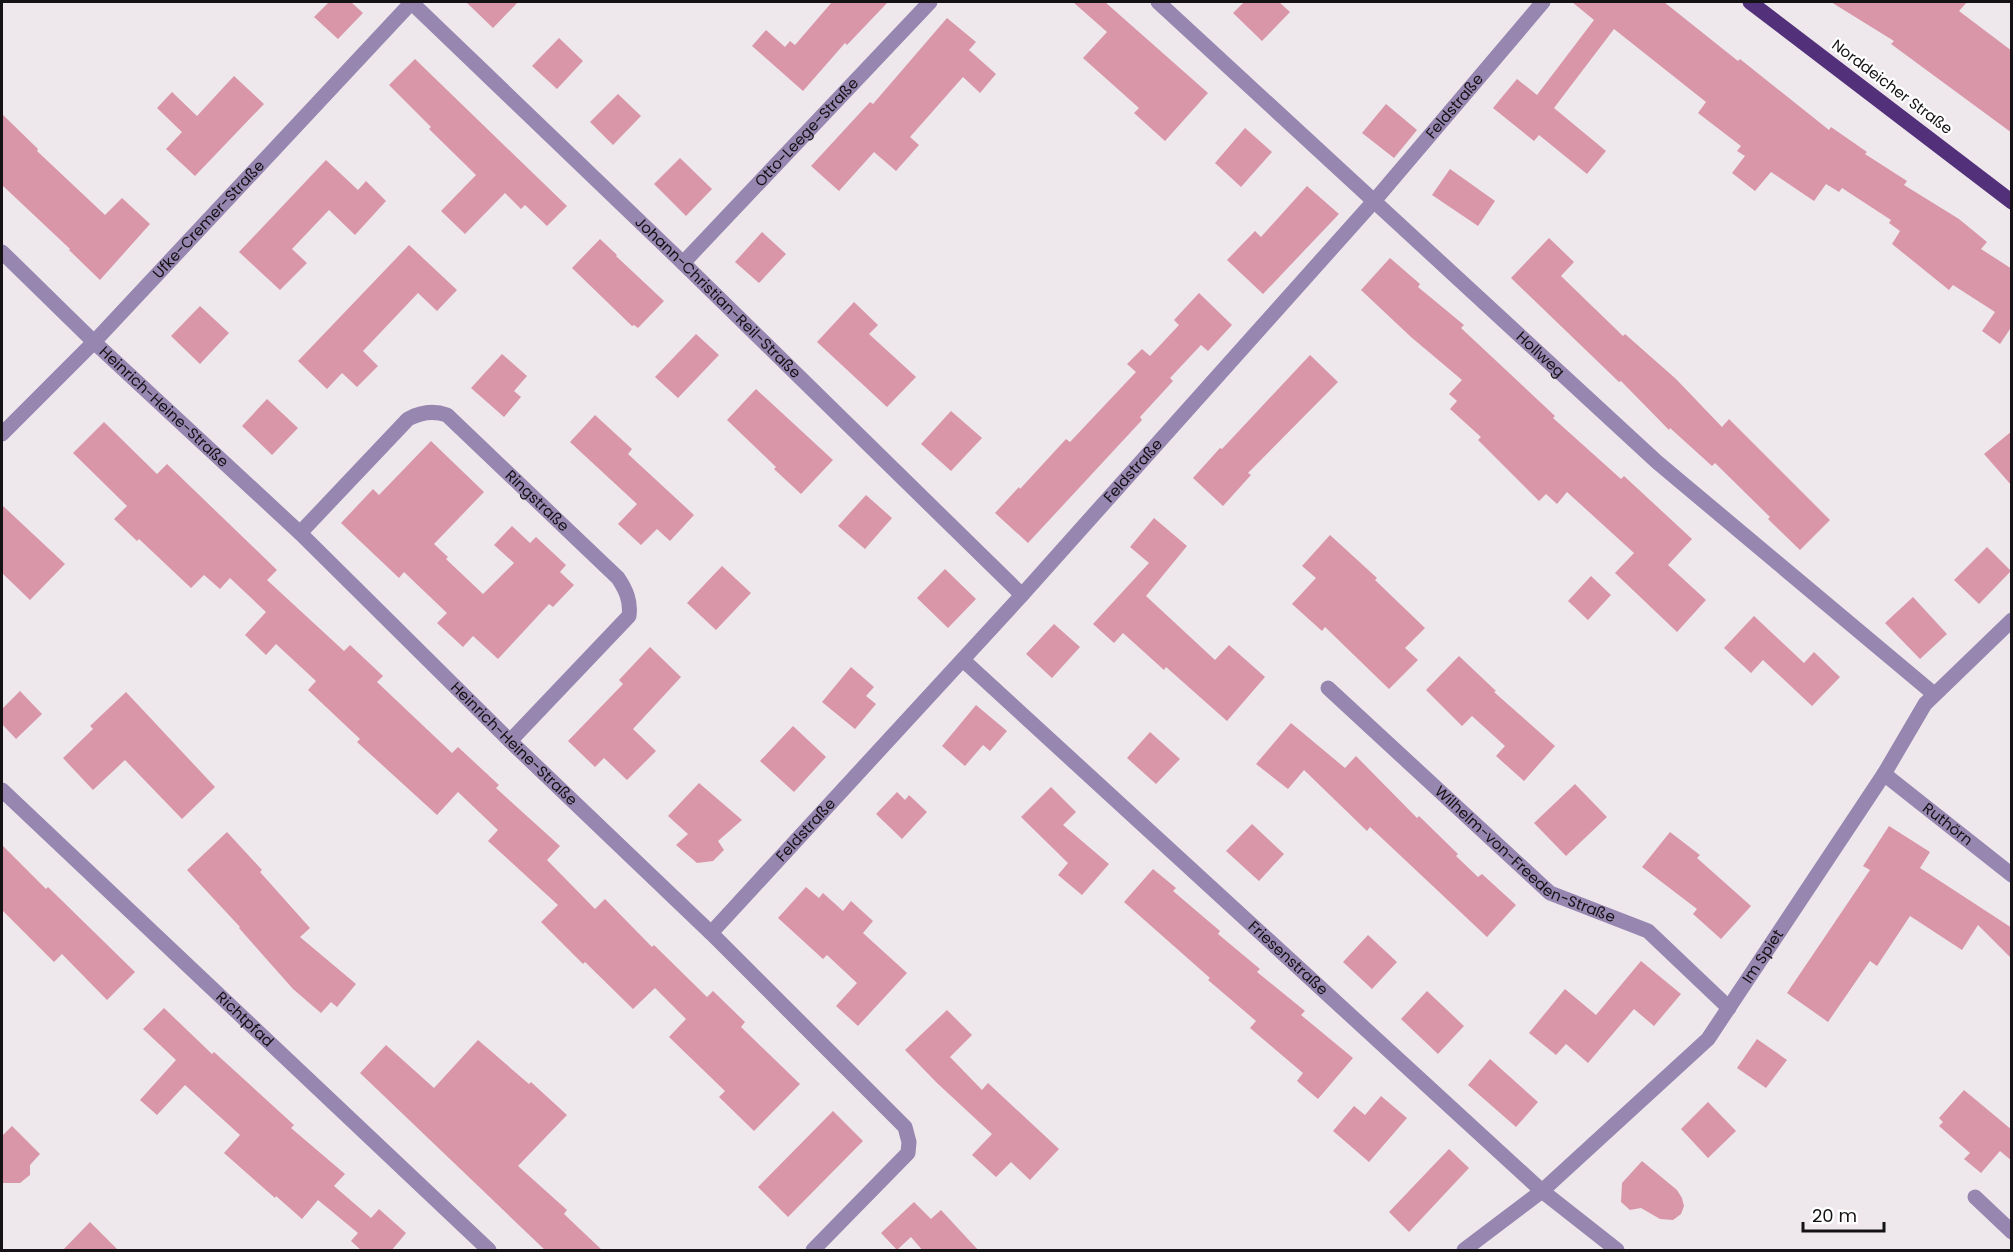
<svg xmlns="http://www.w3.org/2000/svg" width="2013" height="1252" font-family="Poppins,sans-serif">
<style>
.building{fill:#d896a8}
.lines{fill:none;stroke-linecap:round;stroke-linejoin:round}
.minor{stroke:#9686b0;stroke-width:15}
.major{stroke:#53317a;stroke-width:15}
.labels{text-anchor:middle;stroke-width:4.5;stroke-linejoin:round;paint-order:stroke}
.street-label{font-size:15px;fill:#141214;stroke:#fff}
</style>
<rect width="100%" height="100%" fill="#eee8ed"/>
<path class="building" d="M329 2H351L363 13 338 39 314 17Z
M466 2H518L493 28Z
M832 2H888L847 45 845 43 803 91 752 46 766 30 785 47 790 41 795 45Z
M1073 2H1105L1208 93 1165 141 1134 113 1139 108 1083 58 1107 32Z
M1244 2H1279L1290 12 1262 41 1233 13Z
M1572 2H1664L1738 61 1740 59 1829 130 1831 127 1867 152 1865 154 1907 181 1904 185 1959 219 1987 242 1981 249 2012 269V326L2000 344 1982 331 1995 312 1953 285 1949 290 1892 244 1900 231 1889 223 1891 220 1842 188 1839 192 1826 184 1814 201 1771 172 1755 191 1732 173 1745 156 1737 151 1741 146 1698 113 1706 102 1614 29 1554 108 1606 151 1587 174 1539 135 1534 141 1493 108 1517 79 1537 95 1594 20Z
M1831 2H1967L1959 11 2012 51V133L1891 44 1894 41Z
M947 18 976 42 969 50 996 74 980 93 963 77 910 137 919 145 896 171 874 152 839 191 811 166 870 102 873 104Z
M559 38 583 61 557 89 532 66Z
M415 59 567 206 547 226 525 205 521 209 505 193 465 234 441 211 476 175 429 129 431 127 389 85Z
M234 76 264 104 195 176 166 149 182 132 157 108 172 92 197 116Z
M618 94 641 116 613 145 590 122Z
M1386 104 1417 130 1394 158 1362 133Z
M2 114 38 149 37 151 105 215 122 198 150 224 100 280 69 250 70 249 2 185Z
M1245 128 1272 152 1241 187 1215 163Z
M680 158 712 189 686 216 654 184Z
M326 160 358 190 366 181 386 201 355 235 329 210 292 249 307 263 280 290 239 252Z
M1450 169 1495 201 1478 226 1432 195Z
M1307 186 1339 214 1263 294 1227 260 1255 231 1261 237Z
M762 232 786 254 759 283 735 262Z
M1549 238 1574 262 1561 276 1623 336 1625 334 1676 379 1722 427 1729 419 1830 520 1800 550 1768 519 1770 517 1715 463 1712 466 1670 428 1669 430 1621 381 1619 382 1511 278Z
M600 239 617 255 616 256 664 301 638 328 634 325 632 326 572 268Z
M409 245 457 290 437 311 418 293 363 351 378 366 357 387 342 373 327 389 298 361Z
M1390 258 1420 284 1418 287 1464 325 1461 328 1555 416 1553 418 1621 479 1624 476 1692 539 1668 565 1706 600 1677 632 1615 573 1634 553 1567 492 1557 504 1546 494 1539 501 1478 440 1481 437 1450 409 1457 401 1449 394 1462 380 1411 337 1361 290Z
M1199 293 1232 325 1208 351 1201 345 1170 378 1173 381 1140 417 1142 420 1028 543 995 513 1019 487 1020 489 1066 439 1070 442 1136 372 1127 364 1142 349 1150 356 1179 325 1174 320Z
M854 302 878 325 869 334 916 377 887 407 817 342Z
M200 306 229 333 200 364 171 336Z
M696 334 719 355 678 398 655 377Z
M502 354 527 376 514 391 521 397 504 417 471 388Z
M1310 355 1338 382 1248 473 1251 475 1223 506 1193 478 1220 448 1222 449Z
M756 389 833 460 801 494 774 469 776 467 727 420Z
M267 399 298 428 272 455 242 426Z
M951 411 982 438 951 471 921 444Z
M595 415 632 449 628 454 694 515 670 541 657 529 641 545 618 524 637 504 570 442Z
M104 422 157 474 167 464 277 570 267 580 344 651 350 645 383 676 377 682 452 753 458 747 499 785 496 788 560 846 547 860 595 909 605 899 652 947 654 945 707 997 713 991 745 1022 741 1027 800 1084 754 1131 719 1097 725 1091 669 1037 686 1019 655 988 633 1009 585 962 583 964 541 922 558 905 488 841 498 830 458 792 437 815 357 742 360 739 308 690 316 681 276 644 266 655 245 635 266 612 230 578 220 589 204 575 191 588 139 539 137 541 114 519 127 506 73 453Z
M2012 431V486L1984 454Z
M431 441 484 492 434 544 448 557 446 559 483 594 514 563 494 545 512 526 530 543 536 537 566 565 560 572 574 585 553 607 549 604 498 659 473 636 463 647 437 623 447 613 404 572 399 578 341 523 373 489 379 495Z
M866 495 892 518 865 549 838 526Z
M2 505 65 564 30 600 2 573Z
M1154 518 1187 546 1146 596 1215 660 1229 645 1265 677 1227 721 1166 667 1164 670 1123 633 1114 643 1093 624 1149 563 1130 547Z
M1330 535 1377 578 1375 580 1425 628 1405 648 1418 660 1389 689 1325 627 1322 631 1292 604 1316 578 1302 566Z
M1987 547 2011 571 1979 604 1954 580Z
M722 566 751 593 716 630 687 603Z
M945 569 976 599 948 628 917 598Z
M1591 576 1611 595 1588 620 1568 601Z
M1913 597 1947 634 1920 659 1885 623Z
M1754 616 1804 663 1814 652 1840 677 1812 706 1763 660 1751 673 1724 648Z
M1054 624 1080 647 1052 678 1026 654Z
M650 647 681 677 633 729 656 751 627 780 604 758 595 767 568 741 623 684 619 680Z
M1459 656 1496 691 1494 692 1555 746 1524 781 1496 756 1505 746 1472 716 1462 726 1426 690Z
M851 667 874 687 866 696 876 704 855 729 822 702Z
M20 691 42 714 16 739 2 724V709Z
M126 692 215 787 182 819 125 760 93 790 63 758 93 729 90 726Z
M976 705 1007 731 990 751 983 745 965 766 942 746Z
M1291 723 1345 768 1356 756 1417 818 1419 816 1458 854 1456 856 1478 877 1482 874 1516 905 1487 937 1370 827 1367 831 1304 770 1288 789 1256 764Z
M793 726 826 757 794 792 760 761Z
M1150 732 1180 759 1156 784 1127 758Z
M699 783 742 820 718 841 724 850 713 861 697 863 676 845 688 834 668 816Z
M1575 784 1607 817 1566 856 1534 823Z
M1051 787 1076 812 1063 825 1109 864 1082 895 1058 875 1068 863 1021 817Z
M897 792 905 800 909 795 927 812 902 839 876 814Z
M1252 824 1284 854 1259 881 1226 851Z
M1889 826 1930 852 1920 868 2012 928V959L1978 925 1962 950 1910 916 1877 966 1870 961 1828 1022 1787 993 1870 870 1863 866Z
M227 832 262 870 260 872 310 928 300 937 356 984 337 1007 331 1002 321 1013 293 989 239 928 240 927 187 870Z
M1670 832 1700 855 1697 858 1751 906 1721 939 1693 914 1697 909 1642 867Z
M2 845 46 889 48 887 135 972 107 1000 62 954 54 962 2 910Z
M1153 869 1176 888 1173 891 1220 931 1218 934 1260 969 1257 972 1305 1011 1301 1015 1353 1058 1318 1099 1297 1081 1303 1073 1250 1028 1256 1021 1208 980 1210 978 1124 902Z
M806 887 819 898 823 893 843 911 851 901 873 921 863 933 907 973 858 1026 836 1006 857 983 827 955 823 959 778 918Z
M1368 935 1397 962 1372 989 1343 962Z
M1641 961 1681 994 1654 1026 1634 1009 1588 1063 1566 1044 1556 1055 1529 1033 1565 989 1596 1015Z
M1427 991 1464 1026 1438 1054 1401 1019Z
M164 1008 212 1054 214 1052 294 1125 291 1128 345 1174 334 1186 371 1218 379 1209 406 1233 391 1251H362L351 1241 358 1233 318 1200 302 1219 276 1196 275 1198 224 1153 240 1135 185 1085 157 1115 140 1100 176 1060 143 1029Z
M947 1010 972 1035 950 1057 982 1090 988 1083 1059 1149 1030 1180 1011 1162 996 1177 972 1155 992 1134 937 1083 905 1050Z
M1757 1039 1787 1060 1766 1088 1737 1068Z
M478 1040 529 1084 531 1082 567 1115 518 1166 567 1210 564 1214 603 1251H546L360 1073 386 1045 434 1088Z
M1490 1059 1538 1102 1516 1127 1468 1085Z
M1964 1090 2012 1130V1161L2000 1151 1981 1173 1964 1159 1970 1153 1939 1126 1943 1122 1939 1118Z
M1381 1096 1407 1118 1369 1162 1333 1131 1354 1106 1365 1115Z
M1708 1102 1736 1131 1708 1158 1681 1129Z
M833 1111 863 1141 788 1217 758 1187Z
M12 1126 40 1154 30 1165V1175L20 1183H2V1136Z
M1449 1149 1469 1168 1409 1232 1389 1212Z
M1642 1161 1677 1190 1682 1198 1684 1206 1681 1214 1673 1220 1660 1219 1641 1208 1630 1210 1621 1202 1622 1183Z
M914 1202 931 1219 941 1210 979 1251H923L911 1237 897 1250 881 1233Z
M90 1222 119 1251H62Z"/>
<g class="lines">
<g class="minor">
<path id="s1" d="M411 2 683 263 1022 595"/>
<path id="s2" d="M1158 2 1657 462 1934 694"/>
<path id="s3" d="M2 252 94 342 300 533 510 741 711 933 905 1127 909 1142 908 1153 813 1250"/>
<path id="s4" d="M683 263 930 2"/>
<path id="s5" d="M2 434 94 342 412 2"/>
<path id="s6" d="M300 533 408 419C421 412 433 410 447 415L618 578C626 590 631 601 629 616L510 741"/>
<path id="s7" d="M963 660 1542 1191 1617 1250"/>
<path id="s8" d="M1328 688 1550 893 1648 931 1729 1008"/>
<path id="s9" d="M1884 774 2012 875"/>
<path id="s10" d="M2 790 489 1250"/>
<path id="s11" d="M711 933 1022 595 1375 200 1543 2"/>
<path d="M1975 1197 2012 1232"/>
<path id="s12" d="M1464 1250 1542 1191 1708 1039 1884 774 1925 704 2012 620"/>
</g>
<path class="major" d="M1750 2 2012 202"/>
</g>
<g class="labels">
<g class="street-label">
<text transform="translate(1892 87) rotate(37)" y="5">Norddeicher Straße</text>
<text dy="5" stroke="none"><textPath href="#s11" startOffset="1112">Feldstraße</textPath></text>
<text dy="5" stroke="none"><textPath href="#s4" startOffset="180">Otto-Leege-Straße</textPath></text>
<text dy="5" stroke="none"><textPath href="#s5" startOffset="298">Ufke-Cremer-Straße</textPath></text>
<text dy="5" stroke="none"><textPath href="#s1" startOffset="426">Johann-Christian-Reil-Straße</textPath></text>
<text dy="5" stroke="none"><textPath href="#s2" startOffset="520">Hollweg</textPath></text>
<text dy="5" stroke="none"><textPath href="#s3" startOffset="224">Heinrich-Heine-Straße</textPath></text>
<text dy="5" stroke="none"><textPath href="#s11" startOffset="626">Feldstraße</textPath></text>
<text dy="5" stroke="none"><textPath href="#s6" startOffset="322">Ringstraße</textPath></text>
<text dy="5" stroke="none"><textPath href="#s3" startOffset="710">Heinrich-Heine-Straße</textPath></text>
<text dy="5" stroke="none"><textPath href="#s9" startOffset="81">Ruthörn</textPath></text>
<text dy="5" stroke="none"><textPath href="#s11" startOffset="140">Feldstraße</textPath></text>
<text dy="5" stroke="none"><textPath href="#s8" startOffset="260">Wilhelm-von-Freeden-Straße</textPath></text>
<text dy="5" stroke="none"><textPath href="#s12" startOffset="422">Im Spiet</textPath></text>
<text dy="5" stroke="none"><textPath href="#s7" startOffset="441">Friesenstraße</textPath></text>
<text dy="5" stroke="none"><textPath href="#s10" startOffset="334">Richtpfad</textPath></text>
</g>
</g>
<rect width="2013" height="1252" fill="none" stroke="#141214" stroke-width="6"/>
<path d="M1803 1222v9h81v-9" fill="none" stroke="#141214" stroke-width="3"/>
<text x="1812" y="1222" font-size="18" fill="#141214" stroke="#ffffff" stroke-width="4.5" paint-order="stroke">20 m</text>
</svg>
